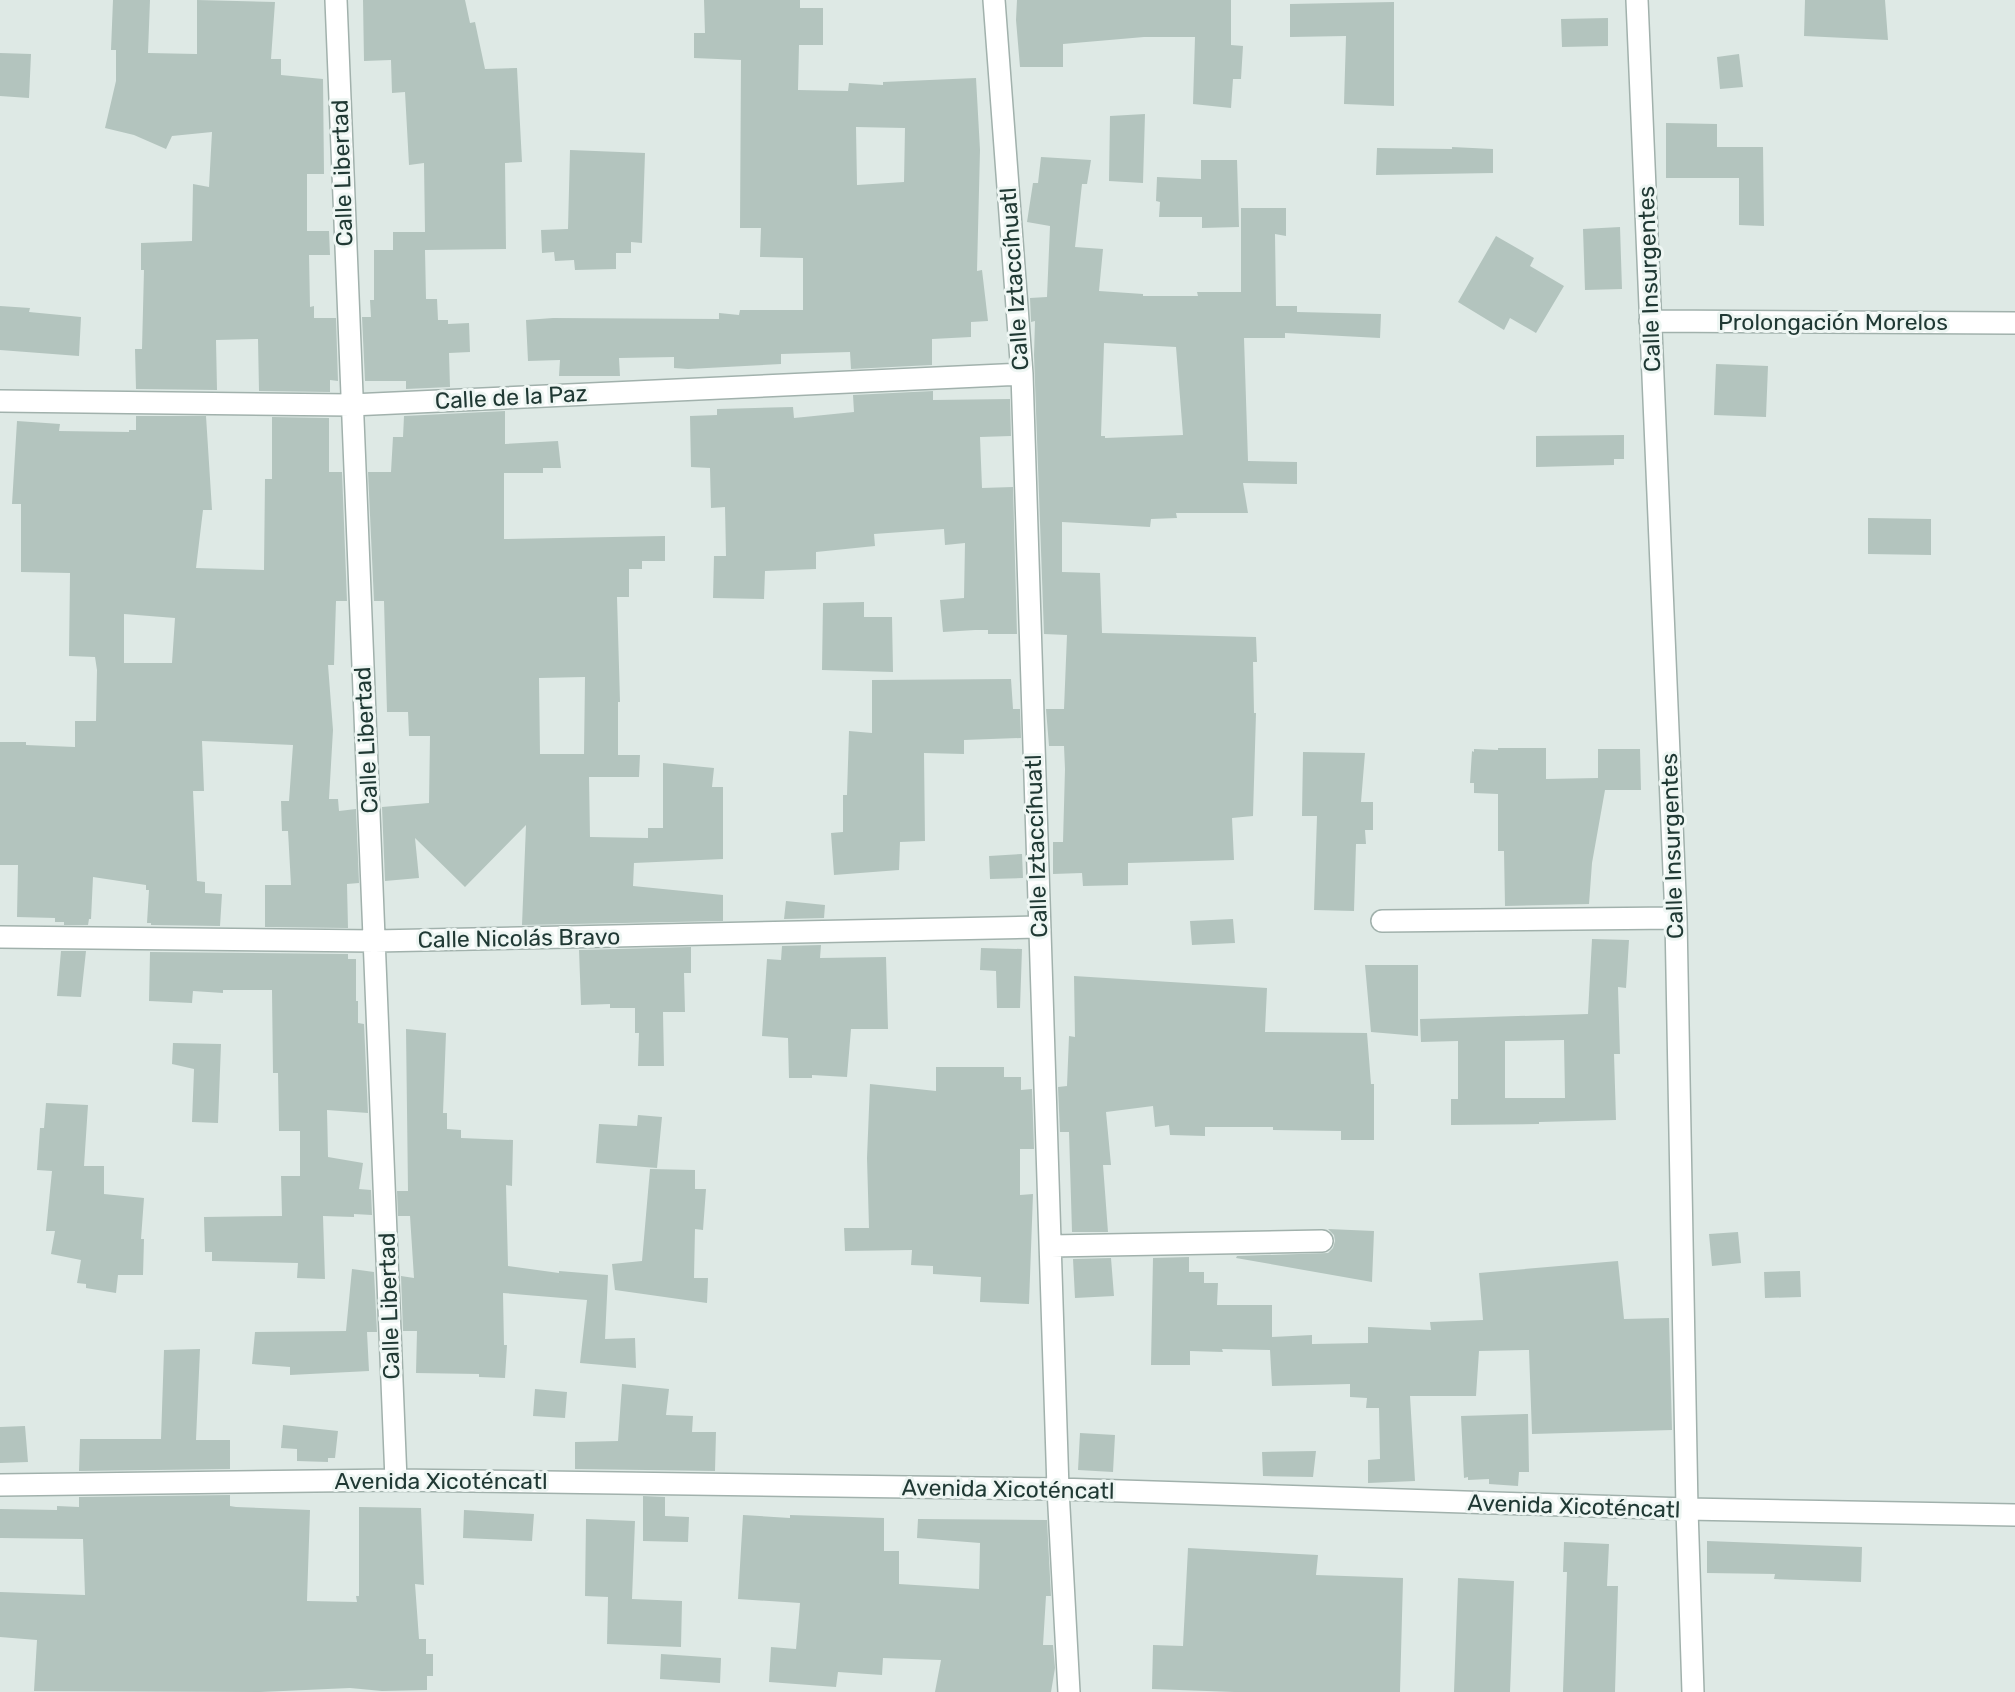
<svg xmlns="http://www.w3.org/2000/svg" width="2015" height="1692" font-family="Rubik,sans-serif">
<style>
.building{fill:#b3c4be;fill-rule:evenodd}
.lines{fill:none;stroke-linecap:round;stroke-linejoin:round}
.street-casing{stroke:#a1b1ac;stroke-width:24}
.street{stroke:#fff;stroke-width:21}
.labels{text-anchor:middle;stroke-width:6;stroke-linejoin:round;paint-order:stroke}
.street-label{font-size:23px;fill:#203934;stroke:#eef6f3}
</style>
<rect width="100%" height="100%" fill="#dee9e5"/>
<path class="building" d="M113 0H150L148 53 197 54V0L275 2 271 59H281V75L323 79 324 174H307V231H329L330 255H309L310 307 314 306V318H336L338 381 330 380V392L259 391 258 339 216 340 217 390 136 389 135 349H142L144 270H141V243L192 241 193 184 209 187 212 132 172 136 166 149 134 135 105 128 116 81V50H111Z
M363 0H465L470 23 475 22 485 69 517 68 522 162 505 163 506 249 425 250 426 299H437L438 320H448V324L469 323 470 352 449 353 450 387 406 389V381H365L362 317H371L370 300H374V250H393V232H425L424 163 409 165 405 92 392 93 391 60 364 61Z
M704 0H800V8H823V45H799L798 90 848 91 849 83 883 85V82L976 78 980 150 977 271 982 270 988 321 971 322V337L932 339V365L851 369 850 352 781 354V364L688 369 674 368V357L619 358 620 376H559L560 360 528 361 526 320 553 318 719 319V313L739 315 740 310H803V258L760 257 761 228H740L741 60 694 58V33H705ZM856 127 905 128 904 182 857 185Z
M1017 0H1231V45L1243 46 1241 79H1233L1231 108 1193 104 1195 37H1144L1063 44V67H1020L1016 20Z
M1805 0H1885L1888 40 1804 36Z
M1394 2V106L1344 104 1346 36 1290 37V4Z
M1608 18V46L1562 47 1561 19Z
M0 53 31 54 29 98 0 96Z
M1739 54 1743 87 1720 89 1717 57Z
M1145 114 1143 183 1109 181 1110 116Z
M1666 123 1717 124V147H1763L1764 226 1739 225V178H1666Z
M1452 147 1493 149V173L1376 175 1377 148 1452 149Z
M570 150 645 153 642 243 631 242V253H616V269L575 270 574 260 555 261 554 252 542 253 541 230 568 229Z
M1041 157 1091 160 1087 184H1082L1075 247 1103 249 1099 291 1143 294V296H1198L1197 292H1241V208H1286V236L1275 234 1276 306H1297V312L1381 314 1380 338 1285 333V338H1244L1248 461 1297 462V484L1243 483 1248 513H1176L1177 518 1151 519 1150 527 1062 522V572L1100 573 1102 633 1256 637 1257 662H1253L1254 713H1256L1253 816 1232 818 1234 860 1128 863V885L1083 886 1082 873 1053 874V842H1063L1065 769 1064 746H1049L1046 709H1064L1067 635 1044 634 1034 355 1035 321 1031 322 1030 298 1047 297 1050 226 1027 222 1033 183H1038ZM1104 343 1176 347 1183 435 1105 438V436H1101Z
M1201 160H1237L1239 227 1202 228V217H1159L1160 202 1156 201 1157 177 1201 179Z
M1620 227 1622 289 1585 290 1583 229Z
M1496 236 1534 258 1530 266 1564 286 1536 333 1510 318 1504 330 1458 302Z
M0 306 30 308 29 312 81 317 79 356 0 350Z
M1716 364 1768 366 1766 417 1714 415Z
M933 391V400L1010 399 1011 436 980 437 982 488 1013 487 1017 634H988V630H975L943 632 940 600 964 598 965 543 945 545 944 529 874 534 875 546 816 552V569L765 571 764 599 713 598 714 556H726L725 507 711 508 710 468 691 467 690 416 717 415V409L793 407 794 418 854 412 853 395Z
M505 411V444L558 441 561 468H543V473H504V539L665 536V561H642V569H629V597H617L620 702H618V755H640L639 777H589L590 837 648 838V828H663V763L714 768 712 787H723V859L634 863 633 886 723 895V921L522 925 526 825 465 887 415 838 419 878 385 881 382 807 429 803 430 736H409L408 712H387L384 601H374L368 472H391L393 437H403L404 416ZM585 677 584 754H540L539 678Z
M136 416H206L212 510H203L196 568 264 570 265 479H272V417L329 418V472H342L347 601H336L334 665H328L333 730 329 799H338L339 811 356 809 359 883 347 884 348 928 265 927V885H291L288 831H282L281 801H289L293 745 202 741 204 791H193L197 881 205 882V893L222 894 220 926 151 925V923H147L149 890H146V885L93 877 91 919H89L88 925H64V922H55V918L17 917 18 865H0V742H26V745L75 747V721H96L97 670 95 657 69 656 70 573 21 572V504H12L17 421 60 424 59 431 129 432V430H136ZM124 614 175 618 172 663H124Z
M1624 435V459H1614V465L1536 467V436Z
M1868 518 1931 519V555L1868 554Z
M864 602V617H892L893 672 822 670 823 603Z
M1011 679 1013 709H1020L1021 738 964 740V754L924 753 925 841 900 842 899 870 834 875 831 833 843 832V795H847L849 731 872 733V680Z
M1498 748H1546V779L1598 778V749H1640L1641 790H1605L1592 863 1589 904 1505 906 1504 851H1498V794L1474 793V783H1470L1472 751 1474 752V749L1498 750Z
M1303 752 1365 753 1361 802H1373V830H1365L1366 844H1356L1354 911 1314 910 1317 816H1302Z
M1022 854 1023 878 990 879 989 856Z
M786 901 825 905 824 918 784 919Z
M1233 919 1235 943 1192 945 1190 921Z
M1592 939 1629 940 1626 988 1618 987 1620 1054H1614L1616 1120 1539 1122V1124L1451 1125V1099H1458V1041L1421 1042 1420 1019 1588 1014ZM1564 1040 1565 1098H1505V1041Z
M821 945 820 958 886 957 888 1029H851L847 1077 812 1075V1078H789L788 1038 762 1036 767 959 781 960 782 946Z
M691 947V973H684L685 1012H663L664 1066H638L639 1033H635V1008H610V1004L581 1005 579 950Z
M981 948 1022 949 1020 1008H997L996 971 980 970Z
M61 951H86L81 997 57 996Z
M150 952 348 954V959H356V1001H358V1023L364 1024 368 1113 327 1110 328 1157 363 1163 359 1189 371 1190 372 1215 354 1214V1217L323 1216 325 1279 297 1278 298 1263 212 1261V1252H205L204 1217 282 1216 281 1176H300V1131H279L278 1073H273L272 990H223V993L193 991 192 1003 149 1001Z
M1365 965H1418V1036L1371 1032Z
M1074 976 1267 988 1265 1032 1367 1033 1371 1084H1374V1140H1341V1131L1273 1130V1127H1205V1136L1170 1135 1169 1125 1155 1127 1153 1106 1106 1112 1111 1165H1103L1108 1232H1072L1069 1132H1060L1058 1087 1067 1086 1069 1036 1075 1037Z
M406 1029 446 1033 443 1113H447V1129L461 1130V1138L513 1140 512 1186 506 1185 508 1266 559 1273V1271L608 1275 605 1339 635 1338 636 1368 580 1363 587 1300 503 1293 504 1345H507L505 1378 479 1377V1374L416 1373 417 1331H403L401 1276 414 1278 410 1216H398L397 1191H408Z
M173 1043 221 1044 218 1123 192 1122 194 1069 172 1064Z
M936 1067H1004V1077H1021V1090L1032 1089 1034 1149H1020V1195L1033 1194 1029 1304 980 1302 981 1277 933 1274V1266L911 1265 912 1250 845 1251 844 1228H869L867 1158 870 1084 936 1091Z
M46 1103 88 1105 84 1166H104V1194L144 1198 141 1239H144L143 1275H118L116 1293 86 1288V1284L77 1283 81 1260 51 1254 55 1231H46L52 1171 37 1170 40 1128H44Z
M638 1115 662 1117 657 1168 596 1163 599 1124 637 1126Z
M650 1169 695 1170V1189H706L703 1230 695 1229 694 1278H708L707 1303 615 1290 612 1264 642 1261Z
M1328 1229 1374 1231 1372 1282 1236 1258 1237 1256 1328 1253 1333 1248 1335 1241 1334 1235Z
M1738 1232 1741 1263 1712 1266 1709 1234Z
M1189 1257V1272H1204V1283H1218L1217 1305H1272V1337L1312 1335V1344L1368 1343V1327L1431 1330 1430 1322 1483 1320 1479 1273 1618 1261 1624 1319 1669 1318 1672 1430 1532 1434 1529 1350 1479 1351 1476 1396H1410L1415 1481 1368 1483V1460L1380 1459 1379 1408H1366L1367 1398 1350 1397V1384L1272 1386 1270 1350 1222 1349 1223 1352 1190 1351V1365H1151L1153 1258Z
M1111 1258 1114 1296 1075 1298 1073 1259Z
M352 1269 374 1272 377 1332H367L369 1371 290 1375V1367L252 1364 255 1332 346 1331Z
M1800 1271 1801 1297 1765 1298 1764 1272Z
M200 1349 196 1440H230V1469L79 1471 80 1439H161L164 1350Z
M622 1384 669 1389 666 1415 693 1416 692 1432H716L715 1471 575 1469V1442L618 1441Z
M535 1389 567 1392 565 1418 533 1416Z
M1528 1414 1529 1472H1519L1518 1486 1489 1484V1479L1468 1480V1477L1464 1478 1461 1416Z
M283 1425 338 1431 335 1458H328V1462L297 1461V1449L281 1448Z
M25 1426 28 1462 0 1463V1427Z
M1080 1433 1115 1435 1113 1472 1078 1470Z
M1316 1451 1313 1477 1263 1476 1262 1452Z
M230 1495V1506L236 1507 310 1510 307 1601 357 1602 356 1596H359V1507L421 1508 424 1585 415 1584 419 1639H426V1654H433V1676H427V1690L382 1691 350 1688 261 1692 34 1691 37 1640 0 1637V1592L85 1595 83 1539 0 1538V1509L57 1510V1506L79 1507V1497Z
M643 1496 665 1497V1516L689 1517 688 1542 643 1541Z
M464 1510 534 1514 532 1541 463 1538Z
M743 1515 790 1518V1515L884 1518V1551H899V1584L979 1589 980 1543 917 1538 918 1519 1047 1520 1051 1596H1046L1043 1645H1053L1055 1668 1051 1692H935L941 1660 883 1658 882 1675 838 1672 836 1687 769 1682 771 1647 796 1649 800 1603 738 1599Z
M586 1519 635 1521 632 1599 682 1601 681 1647 607 1644 608 1597 585 1596Z
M1707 1541 1862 1547 1861 1582 1774 1579 1775 1574 1707 1573Z
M1564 1542 1609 1544 1607 1586H1618L1615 1692H1563L1567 1572H1563Z
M1188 1548 1318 1555 1316 1575 1403 1578 1400 1692H1234L1152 1689 1153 1645 1183 1646Z
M1458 1578 1514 1581 1510 1692H1454Z
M661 1654 721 1658 720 1683 660 1679Z"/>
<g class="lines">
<defs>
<path id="street" d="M336 0 396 1480
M994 0 1022 374 1058 1489 1069 1692
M1637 0 1676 918 1687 1509 1693 1692
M1650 321 2015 323
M0 401 351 405 1022 374
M1382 921 1676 918
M0 937 375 941 1038 927
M1051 1246 1322 1241
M0 1485 396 1480 1058 1489 1687 1509 2015 1515"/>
</defs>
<use href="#street" class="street-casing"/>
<use href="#street" class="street"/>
</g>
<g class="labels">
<g class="street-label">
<text transform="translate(342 173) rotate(-92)" y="8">Calle Libertad</text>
<text transform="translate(1014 279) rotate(-94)" y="8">Calle Iztaccíhuatl</text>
<text transform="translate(1649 279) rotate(-92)" y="8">Calle Insurgentes</text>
<text x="1833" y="330">Prolongación Morelos</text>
<text transform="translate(511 397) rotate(-3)" y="8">Calle de la Paz</text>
<text transform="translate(366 740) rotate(-93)" y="8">Calle Libertad</text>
<text transform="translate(1036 846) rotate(-92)" y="8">Calle Iztaccíhuatl</text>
<text transform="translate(1672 846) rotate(-92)" y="8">Calle Insurgentes</text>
<text transform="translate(519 938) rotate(-1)" y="8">Calle Nicolás Bravo</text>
<text transform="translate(389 1306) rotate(-92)" y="8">Calle Libertad</text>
<text x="441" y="1489">Avenida Xicoténcatl</text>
<text transform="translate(1008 1489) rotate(1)" y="8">Avenida Xicoténcatl</text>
<text transform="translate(1574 1506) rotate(2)" y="8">Avenida Xicoténcatl</text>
</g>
</g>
</svg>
